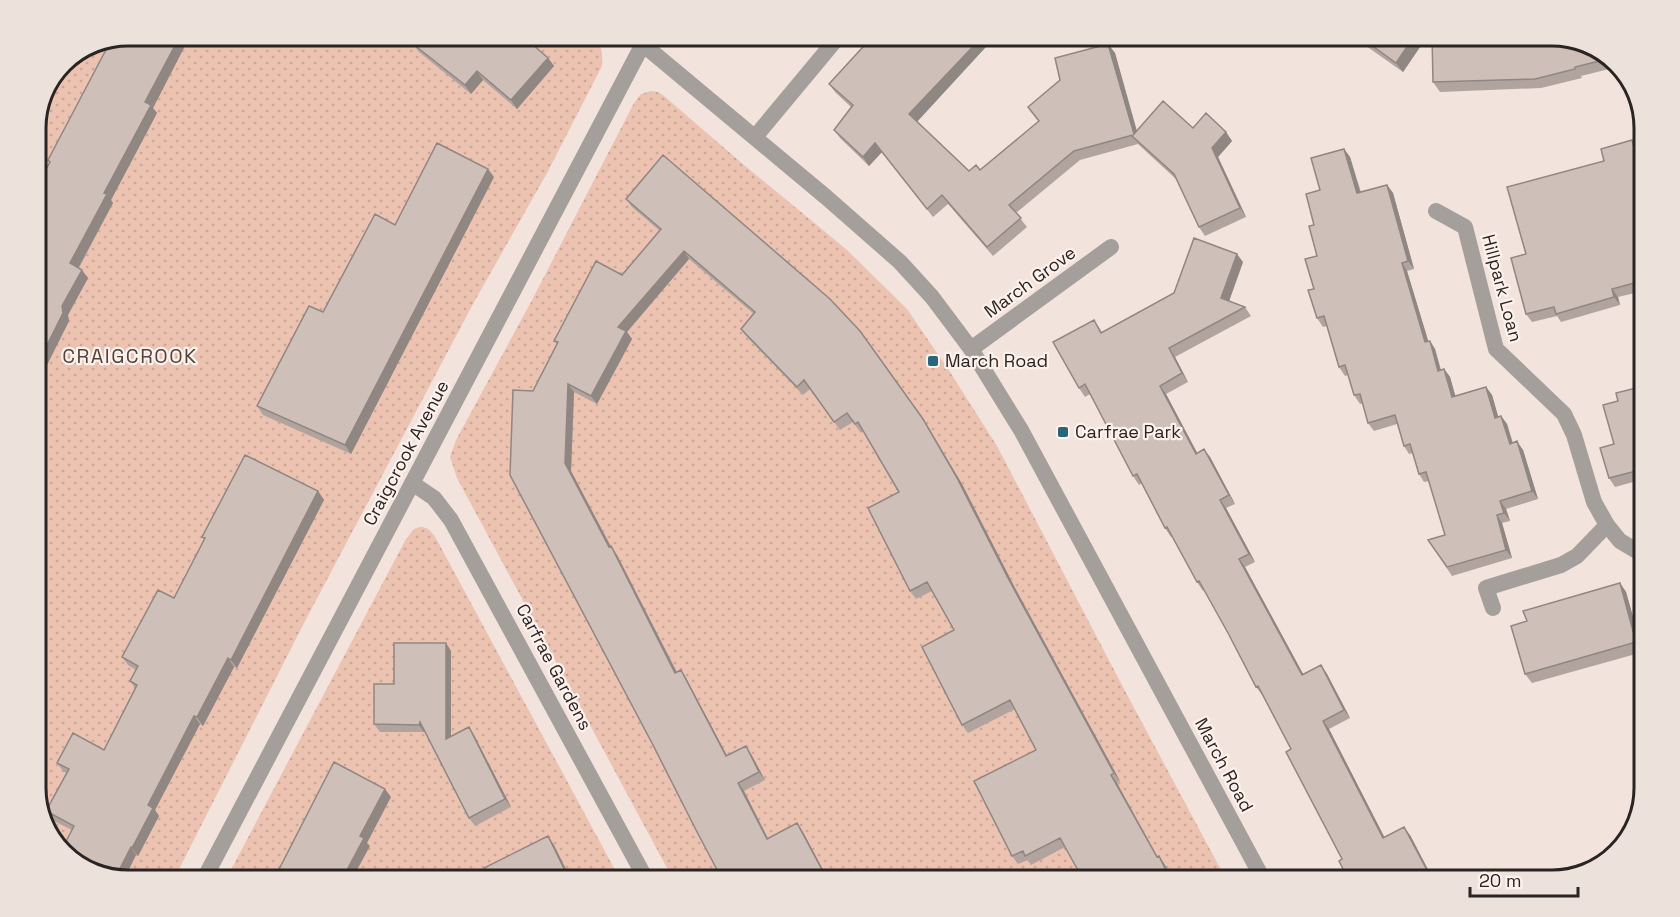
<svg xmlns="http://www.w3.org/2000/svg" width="1680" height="917" font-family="'Space Grotesk',sans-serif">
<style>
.grass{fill:url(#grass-dots)}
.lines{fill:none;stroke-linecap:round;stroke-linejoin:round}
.service{stroke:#a59f9c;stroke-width:16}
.minor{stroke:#a59f9c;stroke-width:16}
.wall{fill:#b1a49f}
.shaded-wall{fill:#908682}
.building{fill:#cebfb9;stroke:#908682;stroke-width:1.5}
.poi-dot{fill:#27677c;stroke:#fef1ec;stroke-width:2}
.labels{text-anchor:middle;stroke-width:4.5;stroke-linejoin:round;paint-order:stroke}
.street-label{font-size:18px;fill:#2a2422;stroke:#fef1ec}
.poi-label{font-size:18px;fill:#2a2422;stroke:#fef1ec;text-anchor:start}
.neighbourhood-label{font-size:20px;letter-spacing:1.5px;fill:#50433e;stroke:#fef1ec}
.rim{fill:none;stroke:#2a2422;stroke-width:3}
</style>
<defs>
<pattern id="grass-dots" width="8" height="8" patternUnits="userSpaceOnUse" patternTransform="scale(1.5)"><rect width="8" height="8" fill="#ecc2b1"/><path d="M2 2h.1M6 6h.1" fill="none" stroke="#cba798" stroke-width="1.8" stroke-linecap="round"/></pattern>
</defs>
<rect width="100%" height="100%" fill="#f3e3dd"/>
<path class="grass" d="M129 36H593C602 45 603 53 602 66L547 173 473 304 304 623 173 881H129L88 871 52 840 36 795V123L63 63Z
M651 91 658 92 664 96 744 165 847 250 907 309 950 372 997 446 1124 689 1227 881H674L457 478 450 457 456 440 531 302 634 103 641 94Z
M420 527C430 527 433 534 438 542L621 881H225L406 539 414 529Z"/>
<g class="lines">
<path class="service" d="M1493 608 1486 588 1561 565 1577 556 1607 525"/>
<path class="minor" d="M633 36 826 197 900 262 932 297 971 349 1021 430 1264 881
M755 137 839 36
M1436 211 1465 227 1496 349 1564 414 1574 435 1594 502 1607 525 1620 541 1637 551 1644 553
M971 349 1111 247
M412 483 434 498 451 520 647 881
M203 881 643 44"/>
</g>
<path class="wall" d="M787 36H807L798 45Z
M873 36H996L917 121 969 171 980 170 1039 121 1028 107 1108 44 1115 53 1137 131 1193 128 1226 132 1232 141 1218 157 1246 217 1205 236 1199 227 1177 180 1138 144 1080 160 1016 213 1027 227 993 256 948 204 933 217 882 152 869 166 841 139 834 130 851 107 835 92 829 84Z
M1352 36H1422L1420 47 1403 72Z
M189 38 153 108 157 113 111 200 113 203 79 268 88 278 68 315 69 321 46 367 36 362V188L49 163 48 160Z
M413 44 548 58 554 66 517 109 483 80 471 94 419 52Z
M1592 46 1617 67 1581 76 1582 78 1541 88 1440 92 1433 82Z
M1638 148 1644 171V276L1640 277 1644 291 1618 297 1620 305 1561 322 1557 316 1532 322 1526 314V254L1604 161Z
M1344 149 1350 157 1361 192 1387 185 1393 193 1414 269 1407 271 1428 341H1430L1435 349 1441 370 1444 369 1450 377 1455 396 1486 387 1492 395 1498 417 1501 416 1507 424 1513 443 1523 450 1538 499 1506 509 1510 521 1502 523 1512 558 1452 576 1428 540 1445 535 1429 481 1424 482 1419 474 1413 453 1409 454 1404 446 1397 424 1374 431 1368 423 1363 403 1360 404 1354 395 1348 375 1345 376 1339 367 1327 326 1323 327 1317 318 1314 289 1317 256 1314 225 1320 190Z
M494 177 351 454 263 415 257 406 323 312 395 225Z
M626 199 929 428 962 484 1015 588 1120 781 1117 783 1158 857 1159 856 1165 865 1173 881H1084L1065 847 1031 865 1028 860 1018 864 1012 856 1036 750 1015 709 968 733 962 725 954 630 932 591 916 599 910 591 899 492 863 431 861 433 853 422 840 430 810 389 803 395 747 337 741 329 754 314 689 259 627 332 632 339 597 404 574 392 571 471 611 546 617 555 677 672 686 678 727 756 751 754 765 780 744 791 768 838 803 832 829 881H723L533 391 557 344 554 341 622 275 660 231 632 207Z
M1243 262 1229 301 1245 307 1251 316 1175 357 1188 382 1166 394 1197 453 1210 457 1235 504 1226 508 1255 562 1245 567 1303 674 1321 665 1327 674 1350 718 1329 729 1384 837 1410 835 1434 881H1349L1342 859 1291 749 1263 696 1256 687 1228 633 1204 590 1203 591 1197 582 1172 537H1171L1165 528 1142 483 1139 485 1133 476 1090 394 1085 397 1079 388 1094 320 1102 332Z
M1644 386V479L1615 487 1609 478 1614 444 1618 401Z
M318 491 324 500 237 668 234 667 203 726 200 724 155 810 159 816 138 856 72 830 52 820 46 811 66 773 63 771 57 763 104 750 135 688 130 681 136 670 128 665 122 657 174 598 205 540 202 537Z
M1620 583 1626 592 1643 652 1532 683 1525 674 1527 621Z
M446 643 451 651V736L474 735 511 807 475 826 469 818 425 731 424 732H380L374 724 394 684Z"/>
<path class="shaded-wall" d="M180 36H188L189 38 153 108 157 113 111 200 113 203 76 272 70 263 104 193 145 102Z
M793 36H807L798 45Z
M983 36H996L916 123 909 114Z
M1414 36H1422L1420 47 1403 72 1396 63Z
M1108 44 1115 53 1140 143 1134 134Z
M548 58 554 66 517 109 511 100Z
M477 71 483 80 471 94 465 85Z
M1226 132 1232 141 1218 157 1246 217 1240 208 1212 148Z
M1632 140 1638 148 1644 171V184Z
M875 143 882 152 869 166 863 157Z
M1344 149 1350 157 1363 202 1357 193Z
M488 169 494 177 351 454 345 445Z
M1387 185 1393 193 1414 269 1408 261Z
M684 251 689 259 627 332 632 339 597 404 591 396 618 327Z
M1237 254 1243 262 1227 307 1221 298Z
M1402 263 1407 271 1431 350 1425 342Z
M1634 269 1640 277 1644 290 1638 282Z
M82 270 88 278 68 315 69 321 46 367 40 359 62 306Z
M1612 289 1618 297 1620 305 1614 297Z
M1430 341 1435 349 1443 379 1438 371Z
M1169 348 1175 357 1188 382 1182 373Z
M1444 369 1450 377 1458 405 1452 397Z
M568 384 574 392 571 471 615 555 609 547 565 463Z
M1160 386 1166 394 1202 462 1196 454Z
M1486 387 1492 395 1501 426 1495 418Z
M1501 416 1507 424 1515 452 1510 444Z
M923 419 962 484 1015 588 1120 781 1114 773 1009 580Z
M1517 441 1523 450 1538 499 1532 491Z
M1204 449 1210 457 1235 504 1229 495Z
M318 491 324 500 237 668 231 660Z
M1220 500 1226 508 1255 562 1249 554Z
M1500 501 1506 509 1510 521 1504 513Z
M1497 515 1502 523 1512 558 1506 550Z
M611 546 617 555 681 681 675 673Z
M1239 559 1245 567 1308 683 1302 675Z
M1620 583 1626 592 1643 652 1636 642Z
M446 643 451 651V747L446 739Z
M228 658 234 667 203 726 197 717Z
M1321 665 1327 674 1350 718 1344 710Z
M681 670 686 678 732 765 726 756Z
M194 716 200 724 155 810 159 816 138 856 132 848 148 805Z
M1323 721 1329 729 1389 846 1383 838Z
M420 722 426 730 424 732 419 725Z
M469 727 474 735 511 807 505 799Z
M746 746 751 754 765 780 759 772Z
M1111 775 1117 783 1162 866 1157 857Z
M738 783 744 791 772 847 767 839Z
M385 789 391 797 367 843 370 846 351 881H341L360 836Z
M797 823 803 832 829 881H828Z
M1404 827 1410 835 1434 881 1428 872Z
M548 836 554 845 572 881H570Z
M131 847 136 855 124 880 115 878Z
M1159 856 1165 865 1173 881H1171Z"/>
<path class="building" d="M129 36H180L145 102 151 105 104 193 107 194 70 263 82 270 62 306 63 313 40 359 36 357V188L50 162 48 160 109 44Z
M420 36H523L548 58 511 100 477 71 465 85 413 44Z
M873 36H983L909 114 969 171 976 165 980 170 1039 121 1028 107 1060 80 1055 58 1108 44 1134 134 1163 101 1193 128 1206 113 1226 132 1212 148 1240 208 1199 227 1174 174 1132 136 1133 135 1074 151 1009 205 1021 218 987 247 942 195 927 209 875 143 863 157 834 130 853 105 829 84Z
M1359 36H1414L1413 38 1396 63Z
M1432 36H1551L1592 46 1607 59 1575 67V69L1535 79 1433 82Z
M1632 140 1644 184V266L1634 269 1638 282 1612 289 1614 297 1556 314 1554 307 1526 314 1511 258 1526 254 1507 187 1604 161 1601 149Z
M437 143 488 169 345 445 257 406 309 306 323 312 375 214 395 225Z
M1344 149 1357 193 1387 185 1408 261 1402 263 1425 342 1430 341 1438 371 1444 369 1452 397 1486 387 1495 418 1501 416 1510 444 1517 441 1532 491 1500 501 1504 513 1497 515 1506 550 1447 567 1428 540 1445 535 1426 472 1419 474 1410 444 1404 446 1395 415 1368 423 1360 394 1354 395 1345 365 1339 367 1324 316 1317 318 1308 290 1314 289 1305 259 1317 256 1309 226 1314 225 1306 194 1320 190 1311 158Z
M663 155 830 299 860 331 923 419 956 476 1009 580 1114 773 1111 775 1157 857 1159 856 1171 881H1094L1092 877 1084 881 1060 838 1025 856 1023 851 1012 856 974 781 1036 750 1010 700 962 725 922 647 954 630 927 582 910 591 868 508 899 492 858 422 855 424 847 413 834 422 804 380 797 387 741 329 755 312 684 251 618 327 626 331 591 396 568 384 565 463 609 547 611 546 675 673 681 670 726 756 746 746 759 772 738 783 767 839 797 823 828 881H723L696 830 653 745 510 475 513 390 533 391 558 342 554 341 596 261 622 275 661 229 626 199Z
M1194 238 1237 254 1221 298 1245 307 1169 348 1182 373 1160 386 1196 454 1204 449 1229 495 1220 500 1249 554 1239 559 1302 675 1321 665 1344 710 1323 721 1383 838 1404 827 1428 872 1427 873 1431 881H1349L1339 861 1342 859 1286 752 1291 749 1258 686 1256 687 1228 633 1199 581 1197 582 1167 527 1165 528 1137 474 1133 476 1085 384 1079 388 1053 342 1094 320 1101 333 1174 293Z
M1644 386V469L1609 478 1600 448 1614 444 1603 405 1618 401 1616 393Z
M245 455 318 491 231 660 228 658 197 717 194 716 148 805 153 808 132 848 131 847 115 878 88 871 62 849 74 826 46 811 69 769 57 763 73 733 104 750 137 685 130 681 138 666 122 657 158 590 174 598 205 538 202 537Z
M1620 583 1636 642 1525 674 1511 626 1527 621 1523 611Z
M394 643H446V739L469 727 505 799 469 818 420 722 419 725 374 724V684H394Z
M334 762 385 789 360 836 364 838 341 881H273Z
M548 836 570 881H491L484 868Z"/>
<g class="poi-dot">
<rect x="927" y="355" width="12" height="12" rx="3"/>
<rect x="1057" y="426" width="12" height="12" rx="3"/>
</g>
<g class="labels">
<g class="street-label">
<text transform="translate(1030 282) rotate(-36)" y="6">March Grove</text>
<text transform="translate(1502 288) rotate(75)" y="6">Hillpark Loan</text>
<text transform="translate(406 453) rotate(-62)" y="6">Craigcrook Avenue</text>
<text transform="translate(554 667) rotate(62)" y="6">Carfrae Gardens</text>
<text transform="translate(1224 765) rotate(62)" y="6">March Road</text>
</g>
<g class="poi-label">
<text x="945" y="367">March Road</text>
<text x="1075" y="438">Carfrae Park</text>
</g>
<g class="neighbourhood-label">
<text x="130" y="363">CRAIGCROOK</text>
</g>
</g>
<path d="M0 0H1680V917H0ZM128 46H1552A82 82 0 0 1 1634 128V788A82 82 0 0 1 1552 870H128A82 82 0 0 1 46 788V128A82 82 0 0 1 128 46Z" fill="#ede1dc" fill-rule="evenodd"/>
<path class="rim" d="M128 46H1552A82 82 0 0 1 1634 128V788A82 82 0 0 1 1552 870H128A82 82 0 0 1 46 788V128A82 82 0 0 1 128 46Z"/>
<path d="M1470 887v9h108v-9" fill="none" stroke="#2a2422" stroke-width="3"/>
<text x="1479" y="887" font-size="18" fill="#2a2422" stroke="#fef1ec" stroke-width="4.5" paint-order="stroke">20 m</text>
</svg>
